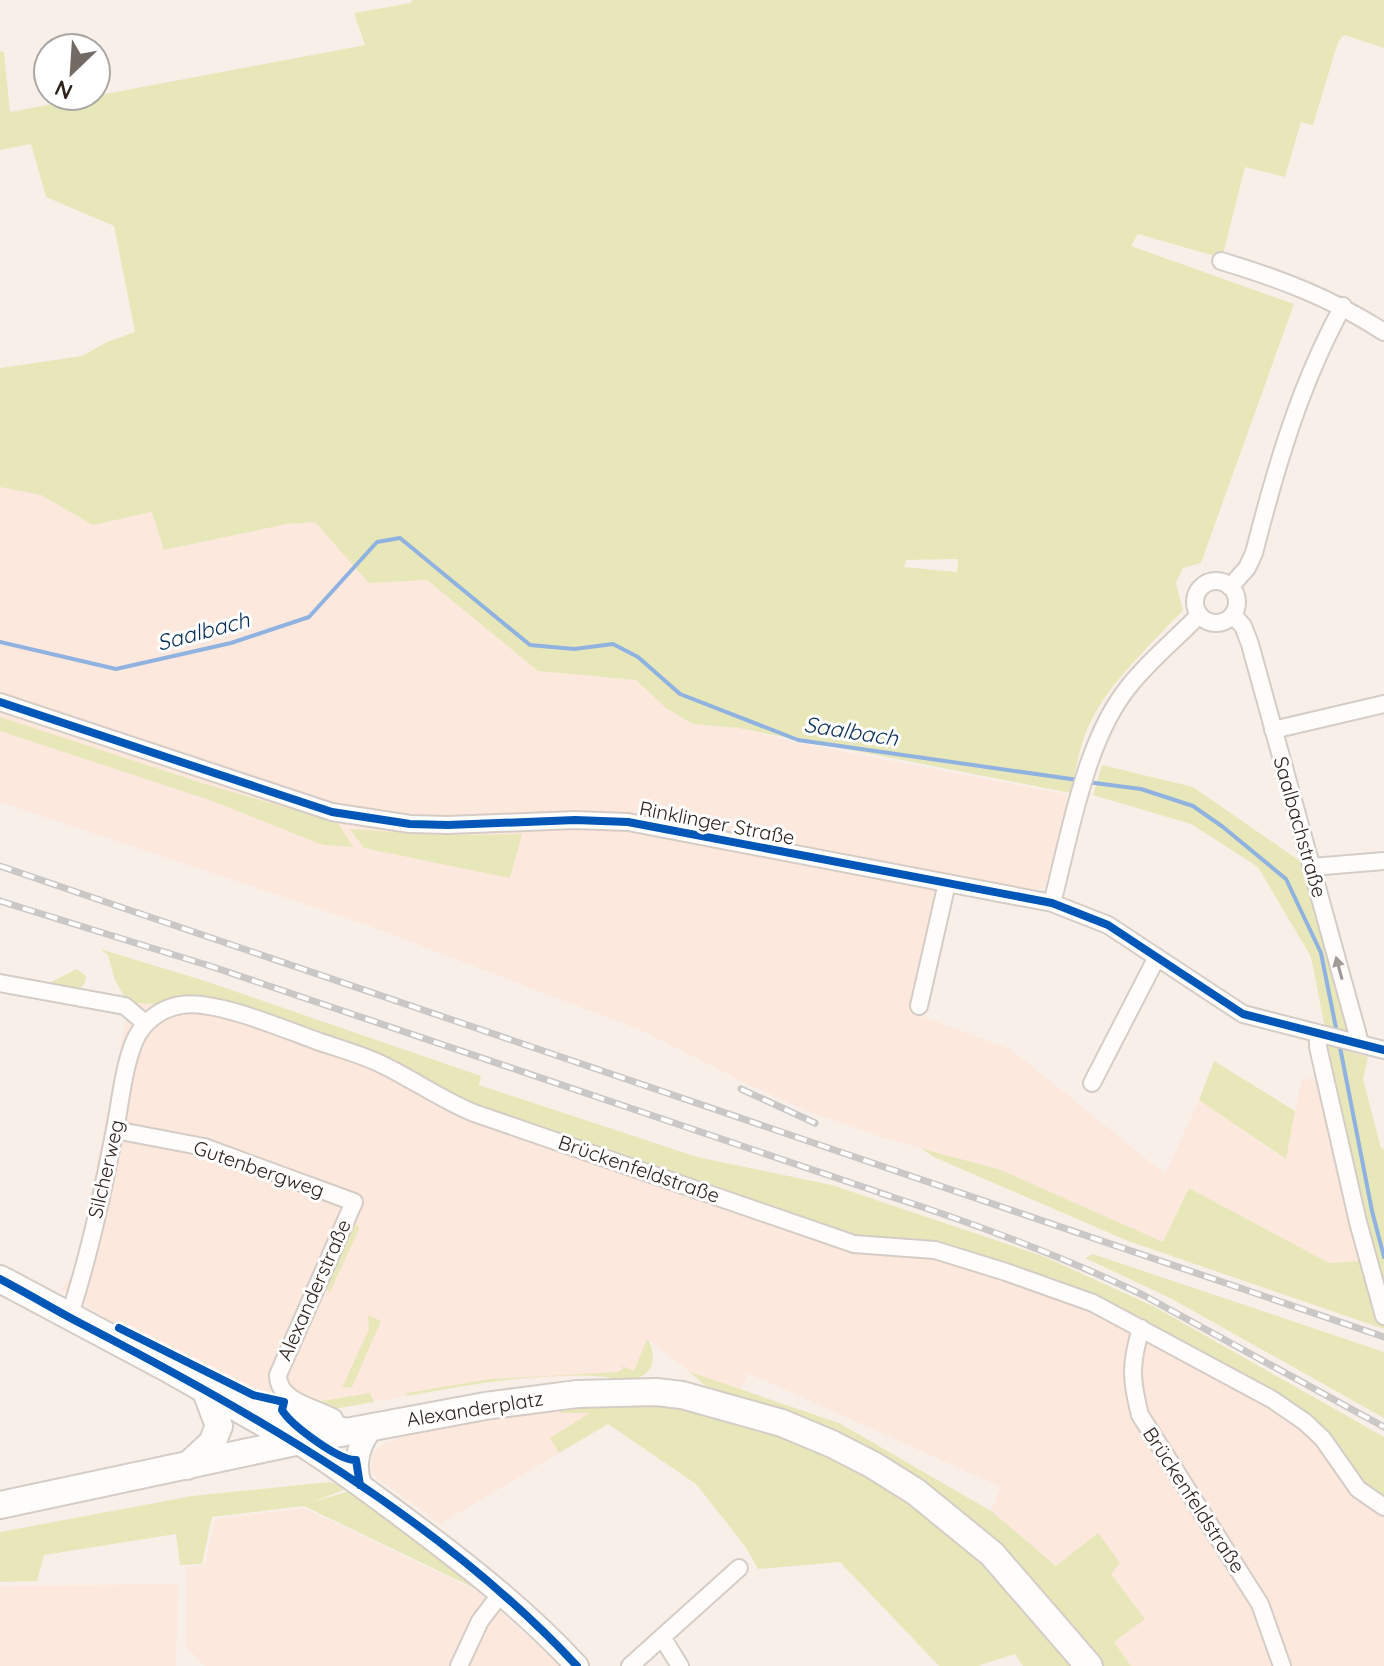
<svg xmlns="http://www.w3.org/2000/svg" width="1384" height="1666" font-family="Quicksand,sans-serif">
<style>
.built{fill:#fce8dc}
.green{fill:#e8e7ba;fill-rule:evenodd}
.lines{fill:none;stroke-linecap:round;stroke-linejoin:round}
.stream{stroke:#8fb2e1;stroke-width:4}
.street-casing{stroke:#d6ccc6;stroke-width:20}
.secondary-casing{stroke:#d6ccc6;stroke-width:26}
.primary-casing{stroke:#d6ccc6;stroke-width:30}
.street{stroke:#fefdfc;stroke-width:16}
.secondary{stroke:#fefdfc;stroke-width:22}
.primary{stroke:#fefdfc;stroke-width:26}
.rail-casing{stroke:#cac8c6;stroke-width:7}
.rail{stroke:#fff;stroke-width:4;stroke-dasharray:12;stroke-linecap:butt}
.cycleway-casing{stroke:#fff;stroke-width:13}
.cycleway{stroke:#0057b8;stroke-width:8}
.oneway{fill:#a09b97}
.labels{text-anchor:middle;stroke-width:6;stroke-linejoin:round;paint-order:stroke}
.street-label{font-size:20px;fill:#2d231c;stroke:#fff}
.water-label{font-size:22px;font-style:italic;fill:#072e5a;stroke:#fff}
</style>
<rect width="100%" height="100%" fill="#f9efe9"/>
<path class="built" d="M0 487 41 495 93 525 153 512 165 550 287 524 315 522 369 582 427 580 538 671 636 680 666 708 693 724 738 728 798 743 1071 795 1045 887 1033 890 941 872 914 1013 1010 1049 1165 1174 1199 1100 1285 1159 1302 1079 1333 1080 1375 1260 1329 1263 1189 1188 1163 1242 1001 1170 891 1140 812 1113 747 1084 643 1031 367 925 0 802Z
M201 995 1008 1266 1274 1398 1384 1501V1666H1131L1114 1642 1145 1619 1111 1574 1098 1533 1056 1566 991 1511 1001 1487 748 1373 740 1390 690 1372 647 1339 633 1379 589 1375 491 1381 316 1412 292 1408 280 1401 254 1393 107 1319 61 1289 69 1280 78 1259 125 1025 135 1003 155 1004Z
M561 1409 592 1412 550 1438 559 1453 440 1524 373 1475 371 1466 372 1455 382 1444 391 1441 432 1427Z
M304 1508 479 1592 560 1666H205L186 1646V1567L205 1565 215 1519Z
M178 1584 176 1666H0V1586Z"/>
<path class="green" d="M412 0H1384V48L1344 35 1338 42 1313 125 1301 122 1285 177 1245 167 1222 258 1138 234 1131 246 1294 304 1201 563 1183 568 1176 583 1183 610C1152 644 1112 679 1091 721 1080 742 1076 769 1071 793L738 728 693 724 666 708 636 680 538 671 427 580 369 583 315 522 287 524 164 550 152 512 93 525 41 495 0 487V368L82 356 107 342 135 332 114 226 46 197 31 144 0 150V51L4 52 10 112 365 45 354 13 411 3ZM958 559 957 572 904 567 906 560Z
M0 717 205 784 338 823 353 847 323 845 210 800 0 731Z
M1102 765 1193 787 1300 861 1349 1035 1325 1029 1311 957 1258 867 1191 824 1093 795Z
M350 829 441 835 522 834 510 878 364 848Z
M100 949 205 981 481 1076 479 1085 697 1157 832 1185 1045 1257 1153 1306 1384 1437V1501L1372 1496 1308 1420 1095 1297 856 1237 474 1109 381 1057 201 995 155 1004 135 1003 124 996 115 980 108 955Z
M77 969 86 976 85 983 75 993 39 988Z
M1326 1045 1368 1057 1363 1079 1381 1148 1384 1149V1329L1128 1241 936 1158 920 1148 1001 1170 1163 1242 1189 1188 1329 1263 1375 1260Z
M1214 1061 1295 1111 1286 1159 1199 1100Z
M354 1224 360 1227 330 1292 324 1289Z
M1093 1254 1384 1352V1418L1172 1299 1085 1258Z
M368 1315 381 1321 352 1387 342 1388 369 1329Z
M647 1339C655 1349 656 1369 642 1376 629 1383 607 1376 593 1376 531 1373 468 1385 407 1396V1393L490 1379 618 1372 623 1369 622 1366 634 1371Z
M690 1372 839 1423 991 1511 1056 1566 1098 1533 1120 1563 1111 1574 1145 1619 1114 1642 1131 1666H1103L1007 1554 837 1433 704 1385Z
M370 1393 374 1402 333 1409 316 1402Z
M655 1404 692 1408 810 1442 907 1496 986 1558 1078 1666H1023L1015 1654 977 1666H939L840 1562 758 1569 745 1546 696 1484 608 1424 559 1453 550 1438 590 1413H561L559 1410 561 1409Z
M330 1482 348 1488 311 1503 355 1489 478 1581V1590L304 1506 212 1517 202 1564 180 1565 176 1534 44 1555 37 1581 0 1582V1532L192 1496Z"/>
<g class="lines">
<path class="stream" d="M0 642 116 669 231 643 309 617 377 542 400 538 530 645 574 649 613 644 638 657 680 694 798 740 1078 780
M1087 782 1141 789 1193 806 1223 827 1286 879 1321 953 1337 1033
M1339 1042 1372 1211 1384 1257"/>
<defs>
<path id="street" d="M1221 261C1281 279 1331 298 1384 332
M1195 602a21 21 0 1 1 42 0a21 21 0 1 1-42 0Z
M1230 587 1247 568 1254 553C1276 467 1300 384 1343 306
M1233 615 1243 626 1250 644 1360 1043
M0 702 332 812 410 824 448 825 575 820 628 822 1052 903 1108 925 1243 1014 1384 1050
M1273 730 1384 704
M1312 867 1384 861
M1052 903C1070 835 1085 739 1130 685 1150 660 1177 638 1199 615
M0 983 125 1006 145 1023
M919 1006 947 883
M1318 1033V1047L1358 1222 1384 1316
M1092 1083 1157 957
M115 1130 204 1147 354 1202 278 1375C278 1402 315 1407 334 1418
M69 1317C89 1257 103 1192 115 1129 121 1100 123 1068 135 1040 143 1022 161 1008 181 1005 215 999 286 1030 320 1042 341 1049 363 1055 383 1065 414 1080 442 1100 474 1113L854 1244 935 1250 1006 1272 1093 1303 1273 1400 1305 1422 1323 1439 1358 1489 1384 1507
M1141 1328C1130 1365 1131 1379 1140 1415L1260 1604 1282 1666
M662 1637 680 1666
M459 1666 480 1621 502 1592
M630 1666 739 1568"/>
<path id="secondary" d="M297 1442C334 1465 368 1491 403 1517 466 1564 523 1608 577 1666
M360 1485C353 1463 358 1445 372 1427"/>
<path id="primary" d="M0 1279 167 1368 297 1442
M255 1415 316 1422 342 1431
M187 1466 212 1443 219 1426 205 1389
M0 1505 314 1438 485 1406 577 1394 656 1392 682 1395 782 1423 832 1444 873 1465 916 1492 992 1554 1089 1666"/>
</defs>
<use href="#street" class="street-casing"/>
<use href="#secondary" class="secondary-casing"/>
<use href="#primary" class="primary-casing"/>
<use href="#street" class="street"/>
<use href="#secondary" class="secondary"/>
<use href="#primary" class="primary"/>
<defs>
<path id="rail" d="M0 866 1384 1337
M0 901 210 966 890 1196
M741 1089 815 1123
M880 1193C970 1222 1058 1254 1143 1295L1384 1427"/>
</defs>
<use href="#rail" class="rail-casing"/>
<use href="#rail" class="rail"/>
<defs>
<path id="cycleway" d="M0 702 332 812 410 824 448 825 575 820 628 822 1052 903 1108 925 1243 1014 1384 1050
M0 1279C27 1293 53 1309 80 1323 258 1416 438 1517 577 1666
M119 1328 253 1395 284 1402 282 1410C291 1425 339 1461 356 1460L360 1485"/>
</defs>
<use href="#cycleway" class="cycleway-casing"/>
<use href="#cycleway" class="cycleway"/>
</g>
<defs><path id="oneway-solid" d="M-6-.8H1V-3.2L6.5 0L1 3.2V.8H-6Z" transform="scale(2)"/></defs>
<use class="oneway" href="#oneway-solid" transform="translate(1339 968) rotate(-105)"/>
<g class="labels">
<g class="street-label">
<text transform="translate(717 823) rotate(11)" y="7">Rinklinger Straße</text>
<text transform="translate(1300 827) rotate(74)" y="7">Saalbachstraße</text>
<text transform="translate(106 1169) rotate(-77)" y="7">Silcherweg</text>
<text transform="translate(259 1169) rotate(19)" y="7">Gutenbergweg</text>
<text transform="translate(639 1169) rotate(19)" y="7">Brückenfeldstraße</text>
<text transform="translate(314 1290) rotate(-66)" y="7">Alexanderstraße</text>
<text transform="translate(475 1409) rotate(-9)" y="7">Alexanderplatz</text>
<text transform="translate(1194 1500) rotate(57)" y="7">Brückenfeldstraße</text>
</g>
<g class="water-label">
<text transform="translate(203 631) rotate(-15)" y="8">Saalbach</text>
<text transform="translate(851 731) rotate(9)" y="8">Saalbach</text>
</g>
</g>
<g transform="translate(72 72) rotate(205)"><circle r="38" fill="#ffffff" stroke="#aba7a4" stroke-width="2"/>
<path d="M0-6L14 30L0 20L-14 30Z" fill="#746a64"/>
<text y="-12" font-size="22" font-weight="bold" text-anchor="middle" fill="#2d231c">N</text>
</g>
</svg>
